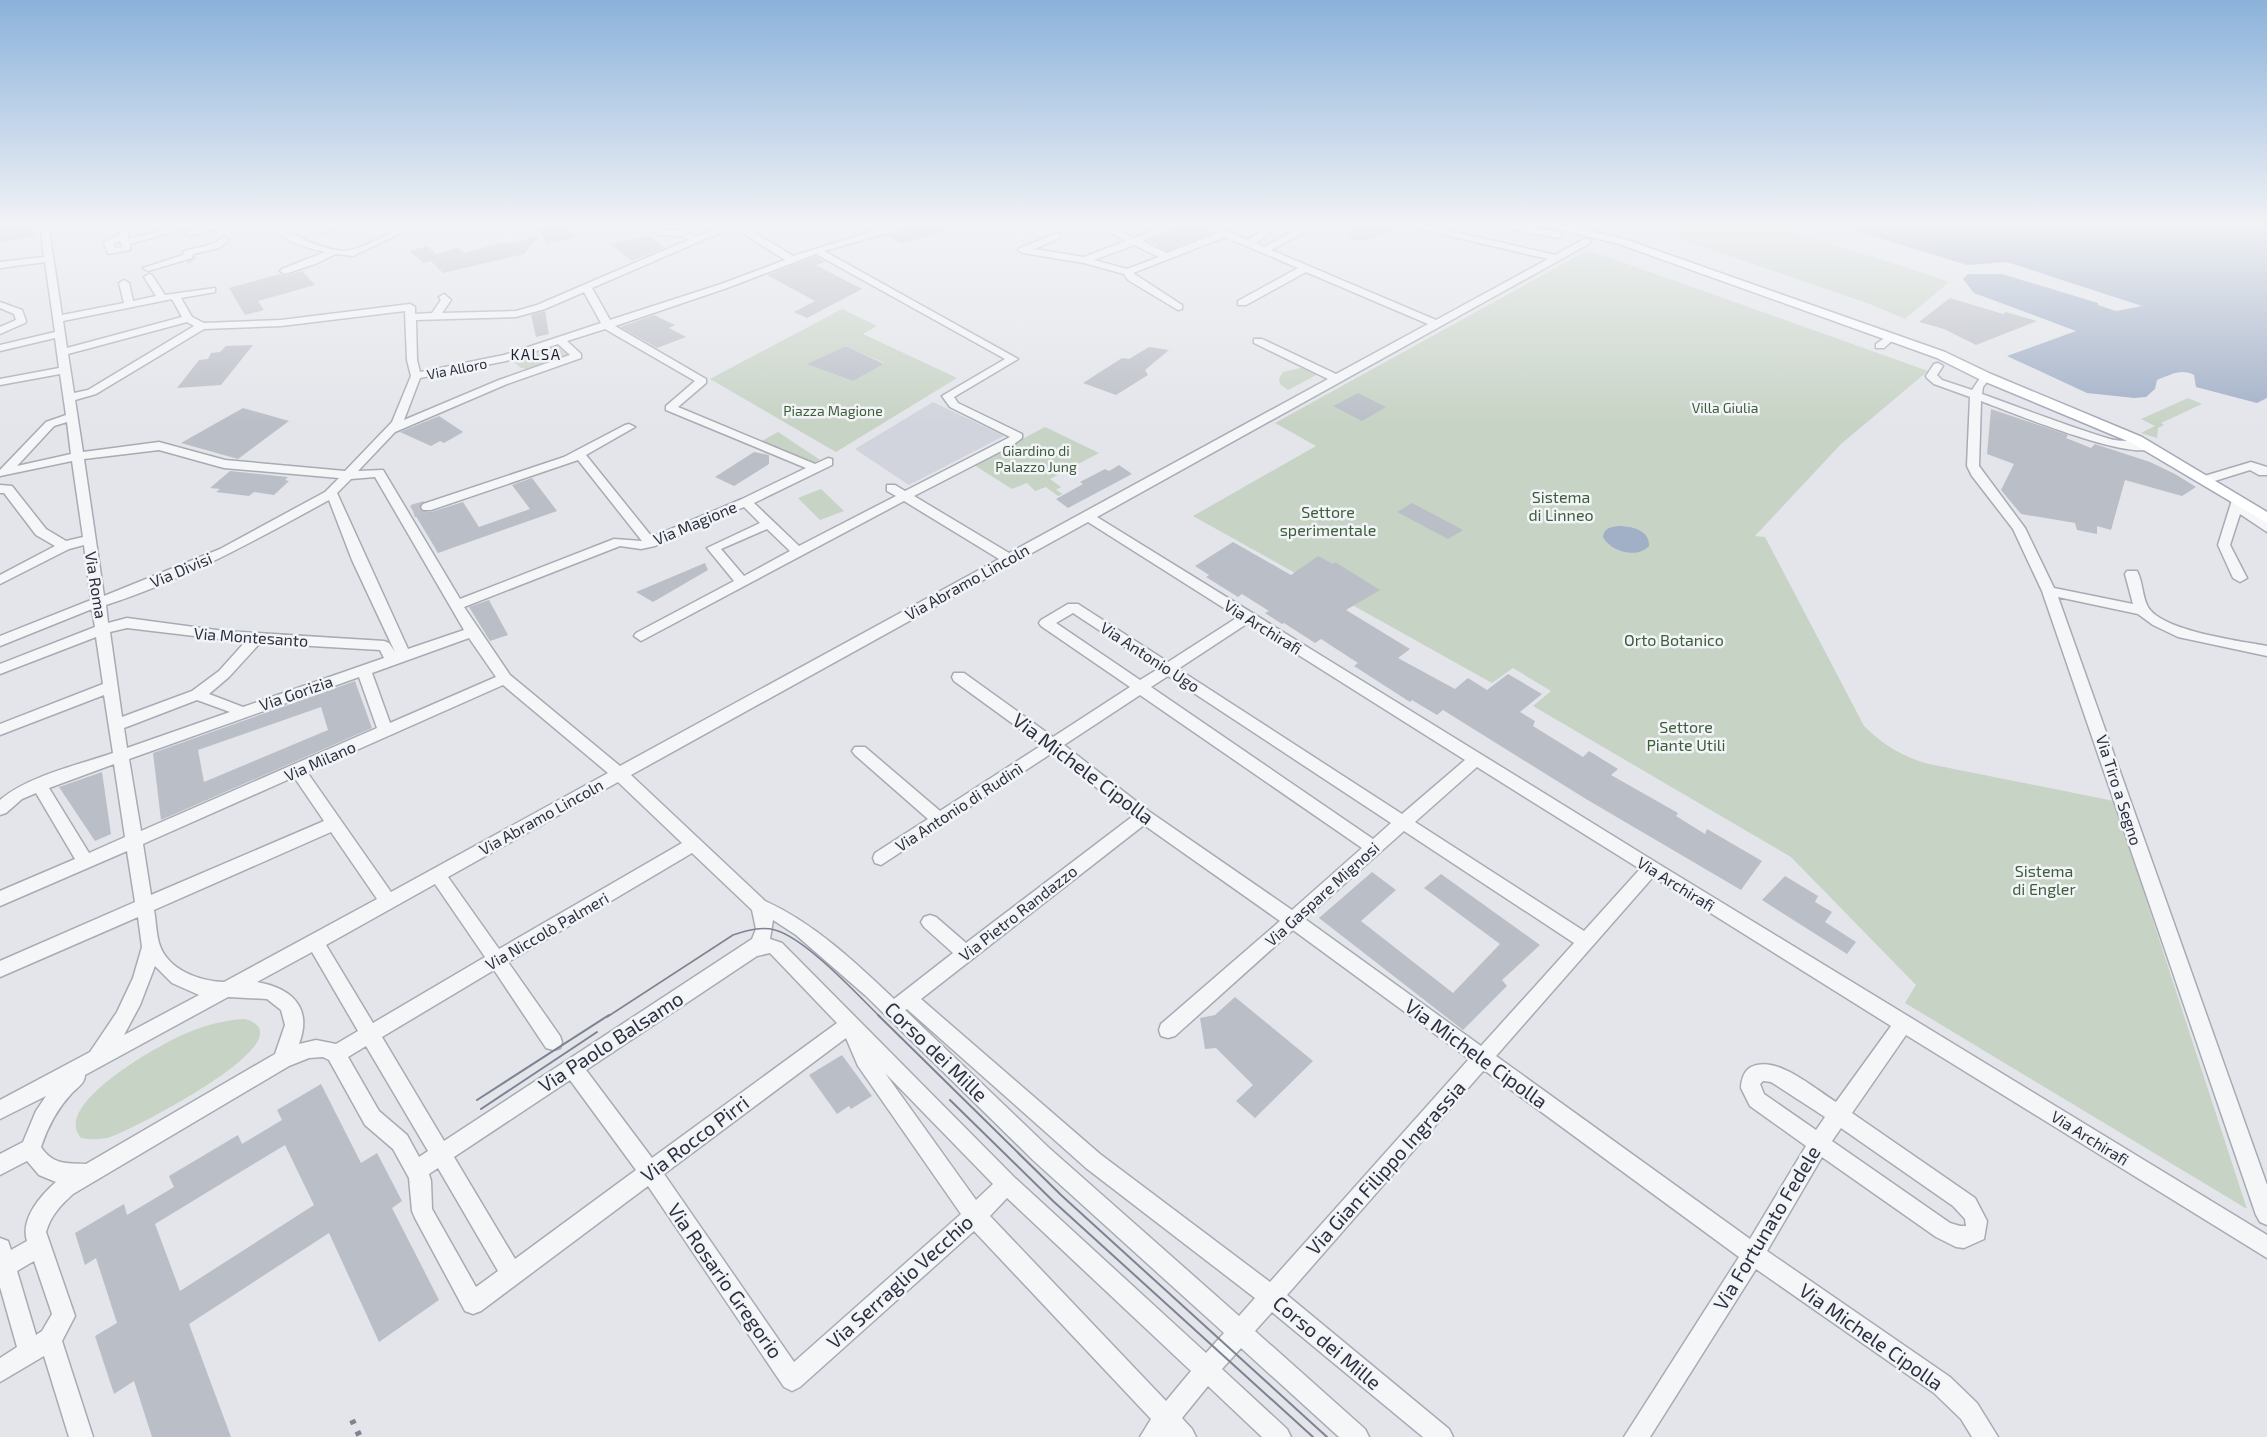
<svg xmlns="http://www.w3.org/2000/svg" width="2267" height="1437" font-family="'Exo 2',sans-serif">
<style>
.built{fill:#d1d4dc}
.green{fill:#c7d3c5;fill-rule:evenodd}
.water{fill:#a1afc7}
.building{fill:#babec6;fill-rule:evenodd}
.lines{fill:none;stroke-linecap:round;stroke-linejoin:round}
.minor-tunnel-far1{stroke:#bec1c8;stroke-width:10;stroke-dasharray:10 5;stroke-linecap:butt}
.minor-tunnel{stroke:#bec1c8;stroke-width:13;stroke-dasharray:13 7;stroke-linecap:butt}
.minor-casing{stroke:#a8abb4;stroke-width:3}
.major-casing{stroke:#a3a8b5;stroke-width:3}
.minor{fill:#f5f6f8;fill-rule:evenodd}
.major{fill:#fff;fill-rule:evenodd}
.tram-far1{stroke:#7d8393;stroke-width:1.5}
.tram{stroke:#7d8393;stroke-width:2}
.rail{stroke:#7d8393;stroke-width:6;stroke-dasharray:4.5 8;stroke-linecap:butt}
.labels{text-anchor:middle;stroke-width:5;stroke-linejoin:round;paint-order:stroke}
.far-street-label{font-size:14px;fill:#2c3141;stroke:#f2f4f7}
.far-park-label{font-size:14px;fill:#3d5c3a;stroke:#f2f4f7}
.far-neighbourhood-label{font-size:15px;letter-spacing:1.5px;fill:#1e2232;stroke:#f2f4f7}
.park-label{font-size:16px;fill:#3d5c3a;stroke:#f2f4f7}
.street-label{font-size:16px;fill:#2c3141;stroke:#f2f4f7}
.near-street-label{font-size:20px;fill:#2c3141;stroke:#f2f4f7}
</style>
<rect width="100%" height="100%" fill="#e3e5ea"/>
<path class="built" d="M933 402 1004 436 909 485 855 449Z"/>
<path class="green" d="M1768 223 1935 277 1949 282 1905 319 1870 304 1637 224Z
M1588 250 1928 371 1841 444 1755 536 1765 537 1864 726C1883 745 1903 757 1929 764L2114 801 2247 1209 1905 1003 1916 985 1791 857 1533 706 1551 691 1513 668 1492 683 1193 516 1316 446 1275 423Z
M842 309 877 326 863 334 957 378 836 452 710 379ZM846 346 884 363V364L853 381 808 364Z
M560 342 576 356 527 373 524 368H521L510 359Z
M1305 367 1318 374 1288 390 1280 384 1279 379 1283 372Z
M2188 398 2202 404 2161 423 2164 425 2158 428 2157 438 2141 433 2155 426 2141 419Z
M1045 427 1099 453 1050 479 1061 487 1056 490 1063 494 1058 496 1046 487 1035 491 1027 483 1012 489 974 465Z
M778 432 820 460 812 463 762 441Z
M821 489 844 511 820 520 798 498Z
M245 1019C313 1038 131 1130 113 1136 103 1140 92 1140 81 1138 51 1105 158 1046 182 1035 203 1026 223 1020 245 1019Z"/>
<path class="water" d="M1830 223H2267V398L2257 403 2196 387 2194 375C2181 368 2170 375 2157 380L2155 389 2146 397 2134 398 2087 393 2007 356 2076 331 1974 293 1963 279 1968 274H2002L2098 303V305L2116 311 2142 306 2007 262 1967 265Z
M1618 526C1631 526 1650 530 1649 546 1637 559 1611 552 1603 537 1604 528 1611 527 1618 526Z"/>
<path class="building" d="M16 223H34L36 236 0 243V225Z
M564 223 574 238 547 244 538 229Z
M921 223H961L962 226 901 244 887 236Z
M1188 223H1194L1212 233 1167 251 1148 241Z
M1362 223H1401L1405 227 1362 241 1350 239 1348 232Z
M540 235 524 254 443 273 431 261 423 263 410 251 427 246 436 254 458 248 464 253 504 242 510 244Z
M650 236 664 248 632 261 610 244Z
M816 256 825 262 816 265 862 289 807 318 794 312 815 301 767 275Z
M302 271 315 285 258 301 264 310 245 315 229 288 280 274 286 276Z
M1950 298 2003 314 2006 312 2037 321 1976 345 1944 329 1919 322Z
M545 311 549 334 536 337 531 315Z
M654 315 675 325 669 328 686 337 657 348 620 327Z
M253 345 221 385 177 388 199 360 208 359 211 353 220 352 226 346Z
M846 346 884 364 853 381 807 364Z
M1149 347 1169 350 1145 370 1148 375 1116 395 1083 383 1122 358 1129 359Z
M1358 393 1386 407 1362 421 1333 406Z
M243 408 289 421 238 459 181 443Z
M1991 409 2068 435 2066 438 2091 448 2095 444 2150 462 2175 474 2196 487 2182 496 2125 480 2111 530 2097 526V534L2077 530 2075 523 2021 514 2001 490 2014 464 1987 454Z
M439 416 463 432 444 443 440 441 431 446 400 432Z
M754 452 769 455V464L734 486 715 477Z
M1119 465 1132 474 1068 508 1056 499 1083 484 1080 482 1105 469 1109 471Z
M230 471 288 477 285 480 289 481 274 495 254 492 249 496 216 492 220 489 210 488Z
M532 478 557 511 438 553 410 506 422 502 419 506 421 511 431 512 463 502 479 527 530 509 512 485Z
M1412 503 1463 530 1448 539 1397 512Z
M1233 542 1291 575 1318 556 1333 564 1335 562 1380 590 1346 610 1410 649 1398 658 1455 689 1468 678 1487 690 1508 674 1542 694 1520 712 1535 721 1533 726 1583 757 1589 751 1618 769 1611 775 1678 813 1676 816 1705 834 1707 829 1762 861 1741 890 1586 799 1443 710 1437 715 1412 700 1410 702 1354 666 1358 663 1321 639 1315 643 1284 623 1282 624 1265 613 1269 611 1242 594 1238 597 1206 577 1209 575 1195 566Z
M705 563 708 570 653 602 636 592Z
M489 600 508 635 490 641 469 607Z
M355 681 372 728 161 820 153 753ZM321 707 328 730 204 782 198 750Z
M102 772 111 834 95 841 59 787Z
M1372 872 1396 890 1361 921 1453 993 1500 944 1424 888 1441 874 1540 945 1502 980 1507 986 1463 1030 1319 918Z
M1785 876 1818 896 1815 902 1832 912 1825 922 1856 942 1847 954 1762 900Z
M1235 997 1313 1061 1255 1118 1236 1101 1253 1085 1216 1048 1205 1049 1200 1018 1215 1015Z
M842 1055 872 1096 851 1109 849 1106 837 1114 809 1075Z
M321 1084 361 1163 377 1153 402 1201 392 1208 439 1300 379 1342 329 1233 189 1324 231 1437H152L134 1381 114 1394 95 1336 117 1323 96 1258 85 1265 75 1233 124 1204 127 1215 174 1187 169 1176 238 1135 242 1144 282 1120 277 1110ZM285 1145 314 1205 180 1291 155 1224Z"/>
<g class="lines">
<path class="minor-tunnel-far1" d="M187 253 195 265"/>
<path class="minor-tunnel" d="M413 511 427 507"/>
<defs>
<path id="minor" d="M40 223H48L62 315 124 303 119 283 124 280 129 283 133 301 156 296 144 277 149 274 152 275 165 295 215 288V292L181 298 192 317 204 323 281 320 410 304 415 307V314L432 313 441 300 439 297 444 294 451 300 442 313 516 311 537 305 688 240 682 236 658 235 647 223H659L658 225 663 230H684L695 237 728 223H739L793 256 899 223H911L888 233 824 251 1018 359 954 397 958 403 1022 434V438L1013 445 914 496 1009 553 1328 379 1254 343V339H1262L1336 374 1428 324 1306 272 1246 305H1238V301L1298 268 1225 237 1133 273 1182 305V309L1178 310 1128 280 1124 274 1084 263 1023 253 1018 250 1020 248 1057 233 1062 236 1060 238 1034 249 1084 257 1126 241 1092 223H1103L1134 238 1175 223H1186L1142 241 1167 253 1217 233 1197 223H1208L1248 240 1273 223H1283L1256 243 1264 247 1308 223H1313L1316 225 1314 227 1271 250 1436 320 1548 259 1407 226 1403 223H1417L1555 255 1584 239H1590V243L1560 260 1097 517 1657 863 2267 1235V1258L1906 1035 1852 1113 1975 1198 1987 1221 1984 1239 1964 1248 1956 1247 1936 1237 1822 1157 1767 1251 1950 1377 1977 1403 1998 1437H1972L1961 1419 1934 1393 1756 1269 1650 1437H1624L1739 1257 1484 1070 1287 1295 1449 1429 1453 1437H1423L1272 1312 1255 1331 1365 1429 1369 1437H1339L1241 1348 1222 1369 1287 1429 1291 1437H1262L1208 1386 1182 1418 1192 1429 1196 1437H1140L1151 1419 974 1231 800 1387 792 1391 784 1387 648 1186 481 1311 473 1314 465 1311 415 1218 412 1211 409 1178 393 1149 365 1125 329 1060 323 1057 309 1058 289 1066 73 1194C60 1206 51 1215 46 1232L75 1316 62 1341 93 1437H69L44 1356 0 1382V1358L17 1347 0 1287V1238L8 1241 11 1250 27 1241C20 1219 41 1195 56 1182L39 1175 27 1161 0 1175V1154L23 1142 36 1111 46 1096 0 1119V1100L90 1052 117 1012 133 978 142 947 138 917 0 977V961L135 902 127 851 0 906V891L75 859 36 793 22 799 6 813 0 815V800C28 776 78 765 113 753L104 695 0 735V724L103 684 96 637 0 674V664L95 627 92 609 0 646V636L91 600 84 545 69 549 0 584V575L55 546 36 535 4 493H0V485L12 486 46 529 66 541 83 537 72 461 0 476V470L46 422 66 415 60 374 0 385V379L59 368 55 338 0 351V345L55 332 45 262 0 268V262L44 257ZM733 227 785 260 721 284 610 320 592 288ZM1134 245 1159 257 1127 269 1094 260ZM816 254 1005 359 942 396 950 407 1010 437 905 491 895 485H887V491L896 496 799 546 754 503 832 465V459L828 458 815 464 678 407 706 383V379L615 326 727 288ZM584 292 601 323 504 355 420 372 417 360 416 320 516 317 545 309ZM172 299 182 317 67 348 63 321ZM405 311 407 360 411 376 392 422 345 471 225 460 159 442 83 452 75 400 96 394 204 329 281 326ZM187 322 194 326 88 390 74 393 68 354ZM605 329 695 381 666 406V410L806 468 742 499 652 537 586 455 635 427 629 424 625 425 564 457 423 504 421 507 423 510H431L578 460 642 541 614 539 460 599 383 470 358 471 395 432 507 384 581 358V354L567 341ZM558 344 570 355 499 380 404 420 420 378 506 361ZM67 422 71 454 17 466 54 426ZM159 450 224 468 339 478 325 492 220 549 104 596 84 459ZM375 477 464 630 408 649 337 493 351 479ZM329 500 352 560 395 652 389 643 384 641 224 631 127 618 108 623 106 605C184 580 256 540 329 500ZM904 501 999 559 620 766 510 675 464 607 620 546 641 549 655 546 744 507 760 523 707 548 734 581 636 633 634 636 641 641ZM1088 522 1238 617 1168 662 1078 604H1068L1041 620 1039 623 1041 626 1130 687 1053 737 964 673H954L952 677 954 681 1042 745 940 811 865 747H855L852 751 855 755 928 819 875 853 873 858 875 863 881 865 1052 753 1133 816 966 943 936 917 930 915 924 917 921 922 924 927 953 953 894 999C855 962 814 923 765 901L631 775ZM767 529 790 551 744 576 721 549ZM1073 613 1158 669 1140 680 1056 623ZM1248 623 1465 760 1402 814 1178 669ZM127 628 245 642 219 671 192 691 122 717 110 632ZM469 638 496 677 390 723 372 673ZM260 643 380 650 384 658 243 707 209 694 229 677ZM1168 676 1391 823 1373 839 1151 687ZM359 677 377 728 141 831 129 759ZM503 685 608 773 391 892 307 772ZM1140 695 1362 848 1292 910 1150 812 1064 745ZM197 700 230 712 127 748 124 728ZM114 764 125 837 89 853 49 788ZM1477 767 1640 869 1584 931 1415 822ZM294 777 324 821 151 895 143 844ZM618 782 682 843 499 949 448 877ZM1144 825 1280 921 1161 1024 1159 1030 1161 1036 1168 1038 1175 1036 1293 930 1469 1059 1270 1282 1100 1154 921 999ZM1404 831 1574 943 1481 1046 1305 919ZM331 832 377 899 224 982C199 981 167 970 159 943 156 932 156 920 154 910ZM692 853 752 910 756 929 752 939 444 1141 382 1037 494 970 546 1048 553 1050 560 1048 562 1042 560 1036 508 962ZM1653 877 1891 1026 1836 1102C1815 1089 1776 1054 1751 1067 1744 1071 1741 1080 1741 1088L1750 1106 1806 1146 1750 1239 1496 1056ZM435 884 485 957 373 1023 326 945ZM773 920 796 935 866 996 1034 1161 1224 1333 1206 1353 1014 1177 782 943 770 939ZM312 952 358 1031 336 1044 316 1040 299 1044C313 1007 291 988 257 982ZM770 953 837 1023 652 1158 586 1070 757 956ZM155 966 172 983 199 995 124 1035 140 1005ZM228 997 267 999 281 1010 285 1025 275 1054 86 1164C66 1163 53 1165 41 1147 48 1126 57 1109 72 1093 78 1087 85 1083 85 1075ZM907 1009 1086 1168 1255 1298 1239 1316 1048 1147 905 1010ZM846 1038 858 1066 961 1214 794 1362 664 1174ZM366 1046 428 1151 419 1157 407 1135 379 1111 348 1057ZM885 1073 993 1184 976 1200ZM570 1080 636 1170 515 1259 454 1157ZM1763 1081 1771 1082 1825 1117 1816 1130 1764 1094 1760 1084ZM1841 1128 1953 1206 1965 1219 1966 1226H1960L1950 1223 1832 1141ZM438 1168 498 1271 476 1287 432 1209 431 1181 429 1174ZM1007 1198 1191 1371 1166 1401 990 1216ZM34 1261 52 1314 42 1331 36 1335 17 1271Z
M120 223H128V239L191 223H204L130 244V250L108 254 104 242 119 235ZM120 241 122 247 115 248 114 243Z
M225 223H240L189 236 184 233Z
M269 223H278C291 236 333 255 351 250 371 245 392 231 411 223H422L353 256 336 254 315 264 285 274 280 271 282 269 325 252C304 247 282 241 269 223Z
M311 223H320L331 231 323 233Z
M224 237 229 240 219 248 193 254 192 258 148 271 143 268 183 255 184 251 213 244Z
M0 302 22 310 26 321 25 323 0 334V327L16 320 14 314 0 308Z
M1890 334 1894 335V339L1884 348H1876V344Z
M1938 363 1943 366 1937 375 1942 380 1972 390 1982 375H1990L1991 377 1983 387 1982 394C2024 409 2067 426 2110 439 2123 443 2145 438 2155 447 2136 464 2008 411 1981 401L1979 466 2025 528 2054 588 2133 604 2125 574 2127 571H2137C2143 582 2142 596 2148 607 2162 631 2240 641 2267 646V656L2178 637 2153 625 2138 614 2058 597 2267 1185V1225L2260 1222 2256 1215 2042 591 2013 529 1972 476 1967 466 1970 397 1934 384 1927 378 1926 376 1934 364Z
M2251 462 2267 467V475H2259L2250 470 2205 484 2199 480 2201 477Z
M2238 496 2244 500 2243 505 2267 522V532L2240 514 2230 545 2247 578 2240 582 2233 578 2218 545 2232 500Z"/>
<path id="major" d="M1490 223H1511L1558 232 1563 235 1558 238 1495 226Z
M1539 223H1556L1627 240 1945 352 1991 374 2142 437 2267 512V523L2132 443 1981 380 1937 358 1619 244 1540 225Z"/>
</defs>
<use href="#minor" class="minor-casing"/>
<use href="#major" class="major-casing"/>
<use href="#minor" class="minor"/>
<use href="#major" class="major"/>
<path class="tram-far1" d="M607 1017 733 935C746 931 761 926 775 930 805 938 856 993 880 1017"/>
<path class="tram" d="M878 1015 1061 1195 1327 1437
M477 1100 609 1015
M950 1100 1053 1201 1313 1437
M481 1109 597 1032"/>
<path class="rail" d="M352 1420 360 1437"/>
</g>
<linearGradient id="sky" x2="0" y2="1"><stop stop-color="#8bb2db"/><stop offset="0.53" stop-color="#f2f3f6"/><stop offset="1" stop-color="#f2f3f6" stop-opacity="0"/></linearGradient>
<rect width="2267" height="424" fill="url(#sky)"/>
<g class="labels">
<g class="far-street-label">
<text transform="translate(457 369) rotate(-11)" y="5">Via Alloro</text>
</g>
<g class="far-park-label">
<text x="1725" y="413">Villa Giulia</text>
<text x="833" y="416">Piazza Magione</text>
<text x="1036" y="456">Giardino di<tspan x="1036" dy="16">Palazzo Jung</tspan></text>
</g>
<g class="far-neighbourhood-label">
<text x="536" y="360">KALSA</text>
</g>
<g class="park-label">
<text x="1561" y="503">Sistema<tspan x="1561" dy="18">di Linneo</tspan></text>
<text x="1328" y="518">Settore<tspan x="1328" dy="18">sperimentale</tspan></text>
<text x="1674" y="646">Orto Botanico</text>
<text x="1686" y="733">Settore<tspan x="1686" dy="18">Piante Utili</tspan></text>
<text x="2044" y="877">Sistema<tspan x="2044" dy="18">di Engler</tspan></text>
</g>
<g class="street-label">
<text transform="translate(695 523) rotate(-23)" y="6">Via Magione</text>
<text transform="translate(181 570) rotate(-23)" y="6">Via Divisi</text>
<text transform="translate(967 582) rotate(-29)" y="6">Via Abramo Lincoln</text>
<text transform="translate(96 585) rotate(81)" y="6">Via Roma</text>
<text transform="translate(1263 627) rotate(32)" y="6">Via Archirafi</text>
<text transform="translate(251 637) rotate(4)" y="6">Via Montesanto</text>
<text transform="translate(1150 657) rotate(33)" y="6">Via Antonio Ugo</text>
<text transform="translate(296 693) rotate(-19)" y="6">Via Gorizia</text>
<text transform="translate(320 761) rotate(-24)" y="6">Via Milano</text>
<text transform="translate(2119 790) rotate(72)" y="6">Via Tiro a Segno</text>
<text transform="translate(959 807) rotate(-33)" y="6">Via Antonio di Rudinì</text>
<text transform="translate(541 817) rotate(-29)" y="6">Via Abramo Lincoln</text>
<text transform="translate(1676 884) rotate(32)" y="6">Via Archirafi</text>
<text transform="translate(1322 894) rotate(-42)" y="6">Via Gaspare Mignosi</text>
<text transform="translate(1018 913) rotate(-38)" y="6">Via Pietro Randazzo</text>
<text transform="translate(547 931) rotate(-30)" y="6">Via Niccolò Palmeri</text>
<text transform="translate(2090 1138) rotate(32)" y="6">Via Archirafi</text>
</g>
<g class="near-street-label">
<text transform="translate(1083 769) rotate(37)" y="7">Via Michele Cipolla</text>
<text transform="translate(611 1042) rotate(-33)" y="7">Via Paolo Balsamo</text>
<text transform="translate(936 1052) rotate(44)" y="7">Corso dei Mille</text>
<text transform="translate(1476 1054) rotate(36)" y="7">Via Michele Cipolla</text>
<text transform="translate(695 1139) rotate(-37)" y="7">Via Rocco Pirri</text>
<text transform="translate(1386 1168) rotate(-48)" y="7">Via Gian Filippo Ingrassia</text>
<text transform="translate(1767 1228) rotate(-59)" y="7">Via Fortunato Fedele</text>
<text transform="translate(725 1281) rotate(55)" y="7">Via Rosario Gregorio</text>
<text transform="translate(900 1282) rotate(-42)" y="7">Via Serraglio Vecchio</text>
<text transform="translate(1871 1337) rotate(35)" y="7">Via Michele Cipolla</text>
<text transform="translate(1327 1343) rotate(40)" y="7">Corso dei Mille</text>
</g>
</g>
</svg>
